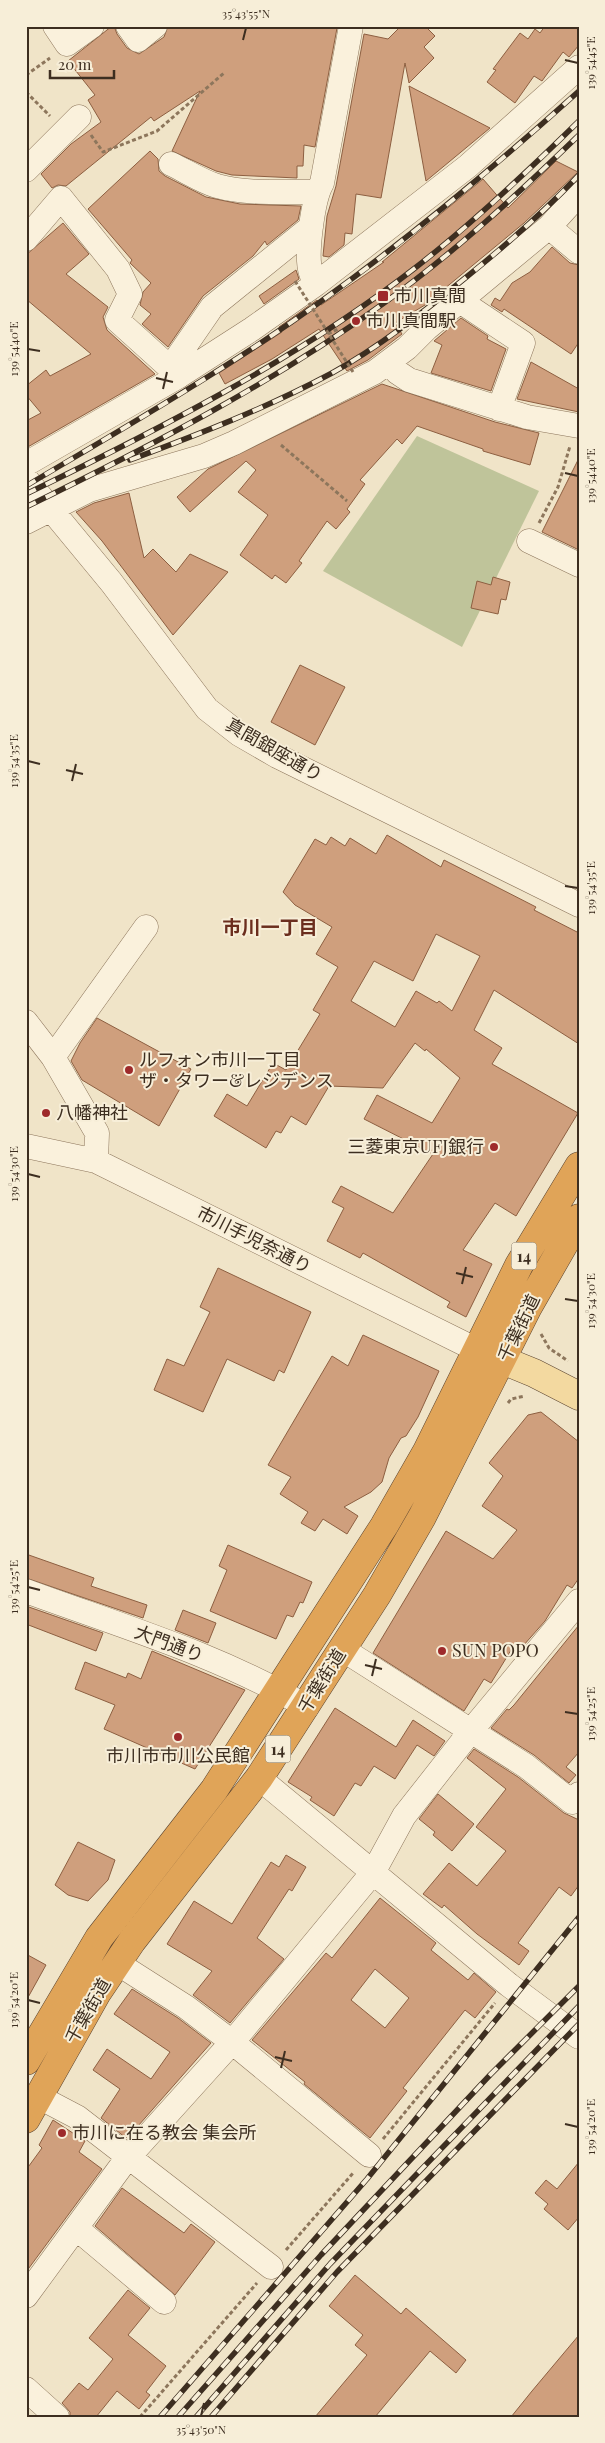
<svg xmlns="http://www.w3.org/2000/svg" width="605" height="2443" font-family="'Playfair Display','Noto Sans JP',serif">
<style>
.cemetery{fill:#bfc49a}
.building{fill:#cf9f7d;stroke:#8d5f41;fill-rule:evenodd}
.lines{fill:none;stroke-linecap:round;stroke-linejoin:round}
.minor-casing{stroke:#8d765c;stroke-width:25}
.major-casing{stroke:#5b4430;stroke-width:29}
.highway-casing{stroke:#5b4430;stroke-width:29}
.path{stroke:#8d765c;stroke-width:3;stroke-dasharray:4 2.5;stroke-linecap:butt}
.minor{stroke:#faf1dc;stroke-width:24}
.major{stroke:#f3d9a0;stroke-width:28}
.highway{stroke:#e0a458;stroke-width:28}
.rail-casing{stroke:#3d2e20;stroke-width:5.5}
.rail{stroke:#f7eed8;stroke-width:4;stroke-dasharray:11;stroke-linecap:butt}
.path-bridge{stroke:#8d765c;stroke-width:3;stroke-dasharray:4 2.5;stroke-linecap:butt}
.ticks{fill:none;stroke:#3d2e20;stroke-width:2}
.poi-dot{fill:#9e2a2b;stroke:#f7eed8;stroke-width:2}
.labels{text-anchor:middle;stroke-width:4;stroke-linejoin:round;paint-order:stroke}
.shield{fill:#f7eed8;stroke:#756857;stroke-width:1}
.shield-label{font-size:16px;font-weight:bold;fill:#3d2e20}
.poi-label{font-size:18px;fill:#3d2e20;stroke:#f7eed8;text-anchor:start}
.street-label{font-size:18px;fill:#3d2e20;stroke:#f7eed8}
.neighbourhood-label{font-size:19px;font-weight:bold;fill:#6b2e1e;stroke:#f7eed8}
.neatline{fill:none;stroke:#3d2e20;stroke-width:2}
.ticks-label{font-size:12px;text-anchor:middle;fill:#3d2e20}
</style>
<rect width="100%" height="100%" fill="#f0e4c8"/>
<path class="cemetery" d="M417 436 539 491 462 647 323 571Z"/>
<path class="building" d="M112 26H114L117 34 127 48 139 54 164 37 168 26H325L337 28 315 147 304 145 303 166H297V178L232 175 216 171 172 151 200 91 154 121 151 117 66 186 58 185 52 188 41 174 71 144 101 122 88 100 95 95 68 61Z
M401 26H425L435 36 424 47 434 58 409 83 405 63 381 198 356 194 352 234 345 233 344 245 329 257 323 256 327 216 336 186 364 34 388 39Z
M545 26H579V45L569 57 563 52 542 81 534 76 515 103 487 82 496 70 493 69 520 33 528 39 535 29 540 33Z
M409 86 490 128 426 181Z
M150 151 158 159 159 171 165 176 206 197 240 204 301 206 298 220 267 245 265 241 253 256 203 296 168 347 142 324 151 314 140 305 143 292 151 283 130 263 132 260 88 209Z
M556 161 578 172 524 223 438 294 440 296 395 323 402 334 368 360 347 371 319 329 272 359 225 384 219 373 282 332 279 327 317 300 321 305 384 262H382L483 179 508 208Z
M63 223 89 254 66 274 108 307 103 317 107 330 155 374 26 448V421L41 413 26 395V386L46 370 50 376 91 354 26 299V255Z
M552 247 570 263 579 265V342L571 354 504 309 502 312 491 305 495 298 500 301 512 283 530 272Z
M296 270 299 279 264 304 259 296Z
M461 318 488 336 487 339 506 349 491 391 431 373 442 345 434 341Z
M531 362 579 389V412L517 399Z
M382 384 495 422 539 433 530 465 483 451V449L417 426 402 444 397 439 360 480 365 484 347 509 350 512 336 529 327 521 299 561 302 563 286 583 275 575 272 579 240 555 268 515 238 492 256 470 246 461 190 512 177 497 208 469Z
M579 458V550L542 532Z
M129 493 144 558 153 549 176 572 190 554 228 572 173 635 102 541 76 512 94 503Z
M493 577 510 582 506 600 501 599 498 614 471 608 477 581 491 585Z
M300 665 345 687 315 745 271 722Z
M387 835 441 867 444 860 536 907 534 910 579 933V1044L494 990 474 1030 502 1048 492 1064 578 1113 516 1216 495 1203 463 1250 492 1264 466 1317 447 1307 450 1302 363 1253 360 1258 327 1241 344 1208 332 1202 341 1186 393 1213 433 1154 364 1119 377 1095 432 1123 460 1078 426 1049 425 1051 415 1043 383 1088 329 1086 306 1125 291 1116 281 1133 276 1131 266 1148 214 1116 227 1094 247 1106 273 1063 286 1070 320 1014 313 1010 338 967 316 954 332 927 295 905 283 892 315 839 326 845 331 837 345 846 350 838 376 854ZM436 934 480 956 452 1011 439 1001 437 1003 416 991 395 1027 351 1001 374 961 413 981Z
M97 1018 191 1069 159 1126 82 1080 71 1061 80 1043Z
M218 1268 311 1312 284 1373 279 1370 274 1381 227 1359 203 1412 154 1390 167 1359 184 1366 210 1312 200 1307Z
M363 1335 439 1371 418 1417 406 1436 401 1438 389 1458 382 1482 371 1492 344 1507 358 1516 347 1534 323 1519 315 1531 301 1523 308 1512 280 1494 291 1477 268 1465 332 1356 348 1366Z
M541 1412 579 1442V1578L572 1588 567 1585 545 1621 523 1646 516 1642 491 1683 484 1679 464 1711 373 1653 446 1531 493 1559 517 1530 482 1506 503 1476 489 1463 528 1415Z
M228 1545 312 1582 303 1603 300 1602 293 1617 287 1615 276 1639 210 1611 227 1570 219 1566Z
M26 1554 94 1578 91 1586 147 1605 143 1618 26 1578Z
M26 1606 103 1633 96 1651 26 1624Z
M183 1610 216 1623 208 1643 175 1630Z
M579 1625V1752L566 1767 576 1775 569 1783 534 1755 491 1728 507 1709 509 1710 514 1705Z
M152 1651 245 1690 195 1769 104 1729 115 1705 75 1689 85 1662 126 1678 128 1673 141 1679Z
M335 1708 396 1747 413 1720 445 1741 434 1756 417 1745 395 1779 374 1766 361 1786 355 1783 334 1816 310 1800 312 1797 288 1782Z
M474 1749 518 1777 564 1813 579 1820V1885L571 1896 559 1887 518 1943 529 1951 519 1965 477 1934 444 1905 442 1908 423 1894 449 1863 477 1886 506 1851 476 1827 506 1789 467 1758Z
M438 1794 474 1824 452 1851 433 1835 435 1832 419 1819Z
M78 1842 115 1860 108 1880 88 1901 68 1895 55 1885Z
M286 1855 306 1867 292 1891 289 1889 257 1938 284 1959 230 2023 193 1995 212 1971 167 1944 194 1901 232 1924 271 1862 279 1867Z
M380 1898 436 1943 431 1950 468 1980 474 1973 496 1992 475 2018 465 2010 403 2088 407 2091 370 2138 304 2084 305 2082 252 2040 326 1953 332 1958ZM375 1969 409 1998 385 2028 351 2000Z
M26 1954 46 1965 26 2001Z
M132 1989 178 2018 211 2043 138 2126 135 2125 126 2138 101 2118 120 2089 93 2070 107 2049 151 2079 170 2052 114 2014Z
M53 2120 85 2141 79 2152 102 2169 26 2272V2170L42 2148 39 2145Z
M579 2162V2217L568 2230 544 2209 548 2204 535 2193 546 2180 557 2189Z
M122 2188 184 2233 191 2224 215 2242 175 2295 95 2226Z
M355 2275 401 2314 406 2308 466 2360 456 2373 430 2351 375 2417H315L367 2355 355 2345 363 2335 329 2306Z
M128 2290 150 2308 128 2335 166 2366 146 2392 150 2395 139 2409 117 2391 96 2417H70V2412L62 2403 79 2383 88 2390 113 2359 89 2338Z
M579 2335V2417H511L532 2391Z"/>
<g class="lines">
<defs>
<path id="minor" d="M55 26 67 44 92 26
M128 26 138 40 155 26
M171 164C186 171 201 181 217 186 249 195 284 191 317 192
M26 170 79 117
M549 227 579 252
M26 239 61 198 118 269 130 294 117 320 179 376
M316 284C315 281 312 277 311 273 305 256 313 198 322 183L351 26
M460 301 523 343 499 409
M389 362 397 372 409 380 527 417 579 426
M170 368 212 307 311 227
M26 464 179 376 252 329 316 284 468 166 579 67
M26 479 111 582 207 709 239 734 277 756 579 905
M26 522 89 490 204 456 234 443 375 372 407 348 427 328 549 227 579 194
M529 541 579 565
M26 1022 53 1057 97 1133 96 1161
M53 1057 146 927
M26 1146 96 1161 477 1350
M26 1591C121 1626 220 1655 307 1707
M342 1649 526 1766 572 1802 579 1794
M259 1778 509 1985 579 2037
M117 1963 186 2007 232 2042 369 2155
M39 2097 77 2117 271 2267
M76 2228 164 2302
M26 2296 125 2161 235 2039 374 1871 404 1816 470 1732 579 1601
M26 2389 57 2417"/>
<path id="major" d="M480 1351 534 1373 579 1396"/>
<path id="highway" d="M26 2061 99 1938 214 1790 384 1526 427 1451 519 1265 579 1166
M26 2119 97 1993 132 1941 259 1778 377 1595 422 1517 528 1307 579 1218"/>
</defs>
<use href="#minor" class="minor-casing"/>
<use href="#major" class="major-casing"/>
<use href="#highway" class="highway-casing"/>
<path class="path" d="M26 75 50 58
M26 92 50 116
M91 135 103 152 157 131 224 73
M328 334 338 329
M281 445 347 501
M539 523 558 487 570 446
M541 1334 549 1348 568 1361
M508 1403 511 1399 525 1396
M383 2139 495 2003
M286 2250 354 2172
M140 2417 257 2283"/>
<use href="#minor" class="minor"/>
<use href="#major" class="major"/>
<use href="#highway" class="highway"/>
<defs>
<path id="rail" d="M130 460C199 434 267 408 332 373 379 347 422 313 464 279 505 246 543 213 579 175
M26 486C105 439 185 393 262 342 374 268 479 181 579 91
M26 494C158 430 299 358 415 268 473 223 526 173 579 121
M26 507C149 447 273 383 384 303 454 253 517 195 579 135
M160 2417 367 2179 579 1917
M178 2417 321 2255 490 2075 579 1986
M196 2417 330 2264 579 2006
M211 2417 337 2272 579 2024"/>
</defs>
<use href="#rail" class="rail-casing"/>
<use href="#rail" class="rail"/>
<path class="path-bridge" d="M295 281 353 372"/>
</g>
<path class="ticks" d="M243 40 246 28M565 60 578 63M28 349 40 351M156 378 173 382M163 389 167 372M565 473 578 476M28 761 40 764M66 770 83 774M72 781 76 764M565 886 578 888M28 1174 40 1177M456 1273 473 1277M462 1284 466 1267M565 1299 578 1301M28 1587 40 1590M365 1665 382 1669M372 1676 376 1659M565 1712 578 1714M28 2000 40 2003M275 2057 292 2061M281 2068 285 2051M565 2124 578 2127M201 2416 204 2403"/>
<g class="poi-dot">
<rect x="377" y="290" width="12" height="12" rx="2.5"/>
<circle cx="356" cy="321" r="5"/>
<circle cx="129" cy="1070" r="5"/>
<circle cx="46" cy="1113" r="5"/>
<circle cx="494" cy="1147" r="5"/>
<circle cx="442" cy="1651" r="5"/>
<circle cx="178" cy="1737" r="5"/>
<circle cx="62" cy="2133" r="5"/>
</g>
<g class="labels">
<g class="shield">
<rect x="511.5" y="1242.5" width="25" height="27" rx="4"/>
<rect x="265.5" y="1735.5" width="25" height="27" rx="4"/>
</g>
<g class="shield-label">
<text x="524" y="1262">14</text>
<text x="278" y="1755">14</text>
</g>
<g class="poi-label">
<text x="394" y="302">市川真間</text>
<text x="366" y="327">市川真間駅</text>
<text x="139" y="1066">ルフォン市川一丁目<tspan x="139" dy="21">ザ・タワー&amp;レジデンス</tspan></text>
<text x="56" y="1119">八幡神社</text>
<text x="484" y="1153" text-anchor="end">三菱東京UFJ銀行</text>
<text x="452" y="1657">SUN POPO</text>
<text x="178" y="1762" text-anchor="middle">市川市市川公民館</text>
<text x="72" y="2139">市川に在る教会 集会所</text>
</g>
<g class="street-label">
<text transform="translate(274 750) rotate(30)" y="6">真間銀座通り</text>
<text transform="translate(254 1240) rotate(27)" y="6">市川手児奈通り</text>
<text transform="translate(519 1328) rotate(-64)" y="6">千葉街道</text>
<text transform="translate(169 1644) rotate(21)" y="6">大門通り</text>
<text transform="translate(322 1681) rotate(-58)" y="6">千葉街道</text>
<text transform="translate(88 2011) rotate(-60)" y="6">千葉街道</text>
</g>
<g class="neighbourhood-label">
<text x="270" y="934">市川一丁目</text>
</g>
</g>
<rect width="605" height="2443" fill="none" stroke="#f7eed8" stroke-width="55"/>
<path d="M50 70v8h64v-8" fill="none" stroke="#3d2e20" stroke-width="2.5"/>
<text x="58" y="70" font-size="15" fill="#3d2e20" stroke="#f7eed8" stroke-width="4" paint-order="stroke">20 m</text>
<rect x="28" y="28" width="550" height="2388" class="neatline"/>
<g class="ticks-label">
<text x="246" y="18">35°43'55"N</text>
<text transform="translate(591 63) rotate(-90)" y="4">139°54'45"E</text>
<text transform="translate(14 349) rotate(-90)" y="4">139°54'40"E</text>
<text transform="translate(591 476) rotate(-90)" y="4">139°54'40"E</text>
<text transform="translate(14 761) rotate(-90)" y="4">139°54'35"E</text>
<text transform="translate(591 888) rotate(-90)" y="4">139°54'35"E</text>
<text transform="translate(14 1174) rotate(-90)" y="4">139°54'30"E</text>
<text transform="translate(591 1301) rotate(-90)" y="4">139°54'30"E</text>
<text transform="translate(14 1587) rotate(-90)" y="4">139°54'25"E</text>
<text transform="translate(591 1714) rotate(-90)" y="4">139°54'25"E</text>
<text transform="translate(14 2000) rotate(-90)" y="4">139°54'20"E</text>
<text transform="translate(591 2127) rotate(-90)" y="4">139°54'20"E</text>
<text x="201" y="2434">35°43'50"N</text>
</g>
</svg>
